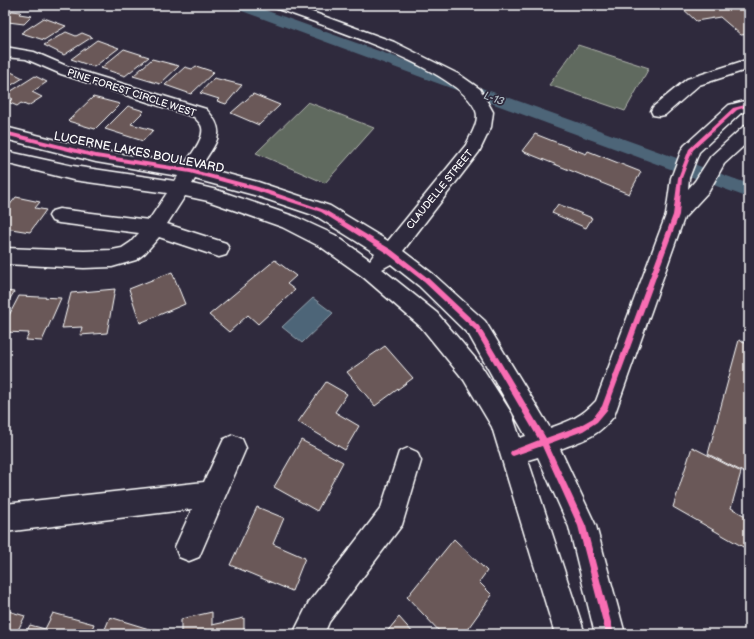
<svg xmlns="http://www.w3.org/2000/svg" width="754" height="639" font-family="'Balsamiq Sans',sans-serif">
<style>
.green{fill:#616a5e;stroke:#b0b4ae}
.water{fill:#4d6578;stroke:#94a3ae}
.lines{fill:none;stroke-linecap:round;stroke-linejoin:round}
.canal{fill:#4d6578;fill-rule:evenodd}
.building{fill:#6b5958;stroke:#fff}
.minor-casing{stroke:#fff;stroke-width:3}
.minor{fill:#2f2a3d;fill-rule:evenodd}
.cycleway-casing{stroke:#2f2a3d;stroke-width:2}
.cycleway{fill:#f96db3;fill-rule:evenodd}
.labels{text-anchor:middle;stroke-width:3.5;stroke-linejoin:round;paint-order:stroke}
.far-street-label{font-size:10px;fill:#fff;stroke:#2f2a3d}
.far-water-label{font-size:11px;font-style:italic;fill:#afbac2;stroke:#2f2a3d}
.street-label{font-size:12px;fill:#fff;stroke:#2f2a3d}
</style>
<rect width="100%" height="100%" fill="#2f2a3d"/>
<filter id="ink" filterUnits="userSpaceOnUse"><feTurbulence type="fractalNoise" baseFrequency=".025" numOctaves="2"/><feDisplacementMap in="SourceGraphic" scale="8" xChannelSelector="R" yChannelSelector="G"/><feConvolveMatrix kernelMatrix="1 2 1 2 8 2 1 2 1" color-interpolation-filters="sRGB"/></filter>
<g filter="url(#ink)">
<path class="green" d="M578 45 649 68 625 111 549 85Z
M308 102 374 128 325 183 256 153Z"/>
<path class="water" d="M313 298 333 313 302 343 282 327Z"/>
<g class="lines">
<path class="canal" d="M232 5H251L749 184V198L234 8Z"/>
</g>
<path class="building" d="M679 5H726L729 8 749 5V34L741 35 720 17 696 21Z
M12 11 21 12 19 14 32 16 24 24 8 22 5 25V14L8 15Z
M44 18 66 26 44 40 21 33Z
M66 32 76 36 82 33 92 37 64 55 44 45Z
M97 40 119 48 94 67 71 59Z
M124 49 149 57 125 76 101 68Z
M152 59 179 66 160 84 133 76Z
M196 66 214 72 191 94 165 85 185 67 192 69Z
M5 69 23 78 5 89Z
M35 76 47 82 32 92 42 97 28 106 21 103 17 106 8 102 13 99 5 95Z
M214 78 242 85 226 104 217 101 219 99 200 93Z
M253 94 280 105 259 125 231 113Z
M93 97 120 104 95 129 68 121Z
M128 106 144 111 131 124 153 130 143 141 105 129Z
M535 134 586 154 588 151 641 172 629 194 522 151Z
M16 197 40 202 35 208 46 210 30 232 5 228V211Z
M558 204 592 218 586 228 552 213Z
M275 260 296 276 287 284 295 290 258 324 248 315 229 332 209 315Z
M172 272 185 304 140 323 129 289Z
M115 289 107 333 80 335 82 327 62 328 71 293Z
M5 291 14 292 5 307Z
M19 296 61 298 42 341 26 340 29 333 5 332V323Z
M739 340 749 345V475L708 454Z
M385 346 413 378 375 406 347 372Z
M326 382 347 394 335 412 359 426 345 450 298 422Z
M301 440 343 462 317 511 274 487Z
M692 447 741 472 731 508 749 518V532L745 548 673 507Z
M257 507 284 518 273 544 305 558 292 591 230 565Z
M454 539 487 571 479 582 492 595 464 634H442L407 597Z
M5 610 25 616 16 634H5Z
M212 612V625L244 618V634H181V619Z
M53 613 94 624 90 634H25L30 625 45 629Z
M110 617 149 629 147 634H103Z
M399 617 414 634H385Z"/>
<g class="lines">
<defs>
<path id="minor" d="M273 5H293L394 42 460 75 480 89 493 112 491 127 479 152 403 251 433 274 485 321 550 428C570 421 581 417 596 401L666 215 671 178 682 149 685 145 729 105 749 100V110L741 113 699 152 689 178 688 189 695 181 711 156 743 127 749 125V141L724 164 709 191 684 218 614 416C597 437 584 440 560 449L596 526 625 634H595L569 527 538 457 528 460 585 634H555L492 427 464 380 421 327 362 276 321 247 282 227 208 201 185 196 167 224 226 243 229 249 226 255 219 257 159 237 145 253 136 260 112 267 84 268 5 264V248L84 251 112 250 122 248 131 242 139 233 59 223 52 221 49 216 52 211 59 209 149 220 167 193 73 180 5 163V151L73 166 175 181 178 176 96 162 5 139V127L96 150 185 164C191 154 207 136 201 125 199 122 196 119 194 117L61 74 26 59 5 57V47L34 52 71 68 206 109C229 134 215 142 201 167L258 182 330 206 388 241 466 145C470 136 480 121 476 111 462 70 317 23 275 8ZM195 179 254 195 316 216 375 253 370 260 335 235 296 217 217 190 192 184ZM391 264 419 286 469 335 526 436 520 438 512 414 480 364 437 313 382 269Z
M749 59V69L699 85 665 115 659 116 653 115 651 111 653 107 687 79Z
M233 435 242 439 246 448 199 557 189 561 179 557 175 547 192 509 5 532V504L204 482 224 439Z
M408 448 417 452 421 461 402 525 329 622 324 634H293L309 602 381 508 399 452Z"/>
</defs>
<use href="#minor" class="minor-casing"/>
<use href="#minor" class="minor"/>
<defs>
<path id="cycleway" d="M749 104V106L737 110 693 150 682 178 679 215 607 410 597 422 583 431 548 444 586 526 614 634H606L578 526 542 446 513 456 511 455 510 453 511 451 539 440 475 330 424 282 388 254 321 212 257 191 190 173 96 158 5 135V131L96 154 190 169 258 187 325 210 392 250 428 278 479 326 546 438 579 426 593 418 602 406 673 215 678 178 689 149 733 108Z"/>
</defs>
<use href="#cycleway" class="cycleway-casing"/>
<use href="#cycleway" class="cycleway"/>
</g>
</g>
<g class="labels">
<g class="far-street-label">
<text transform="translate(132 92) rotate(18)" y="4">PINE FOREST CIRCLE WEST</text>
<text transform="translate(439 189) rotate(-51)" y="4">CLAUDELLE STREET</text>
</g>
<g class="far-water-label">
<text transform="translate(494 98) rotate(20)" y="4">L-13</text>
</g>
<g class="street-label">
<text transform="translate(139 152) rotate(11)" y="4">LUCERNE LAKES BOULEVARD</text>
</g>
</g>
<rect width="754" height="639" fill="none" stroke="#2f2a3d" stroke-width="20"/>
<rect x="10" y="10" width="734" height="619" fill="none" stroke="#fff" stroke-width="1.5" filter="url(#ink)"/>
</svg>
